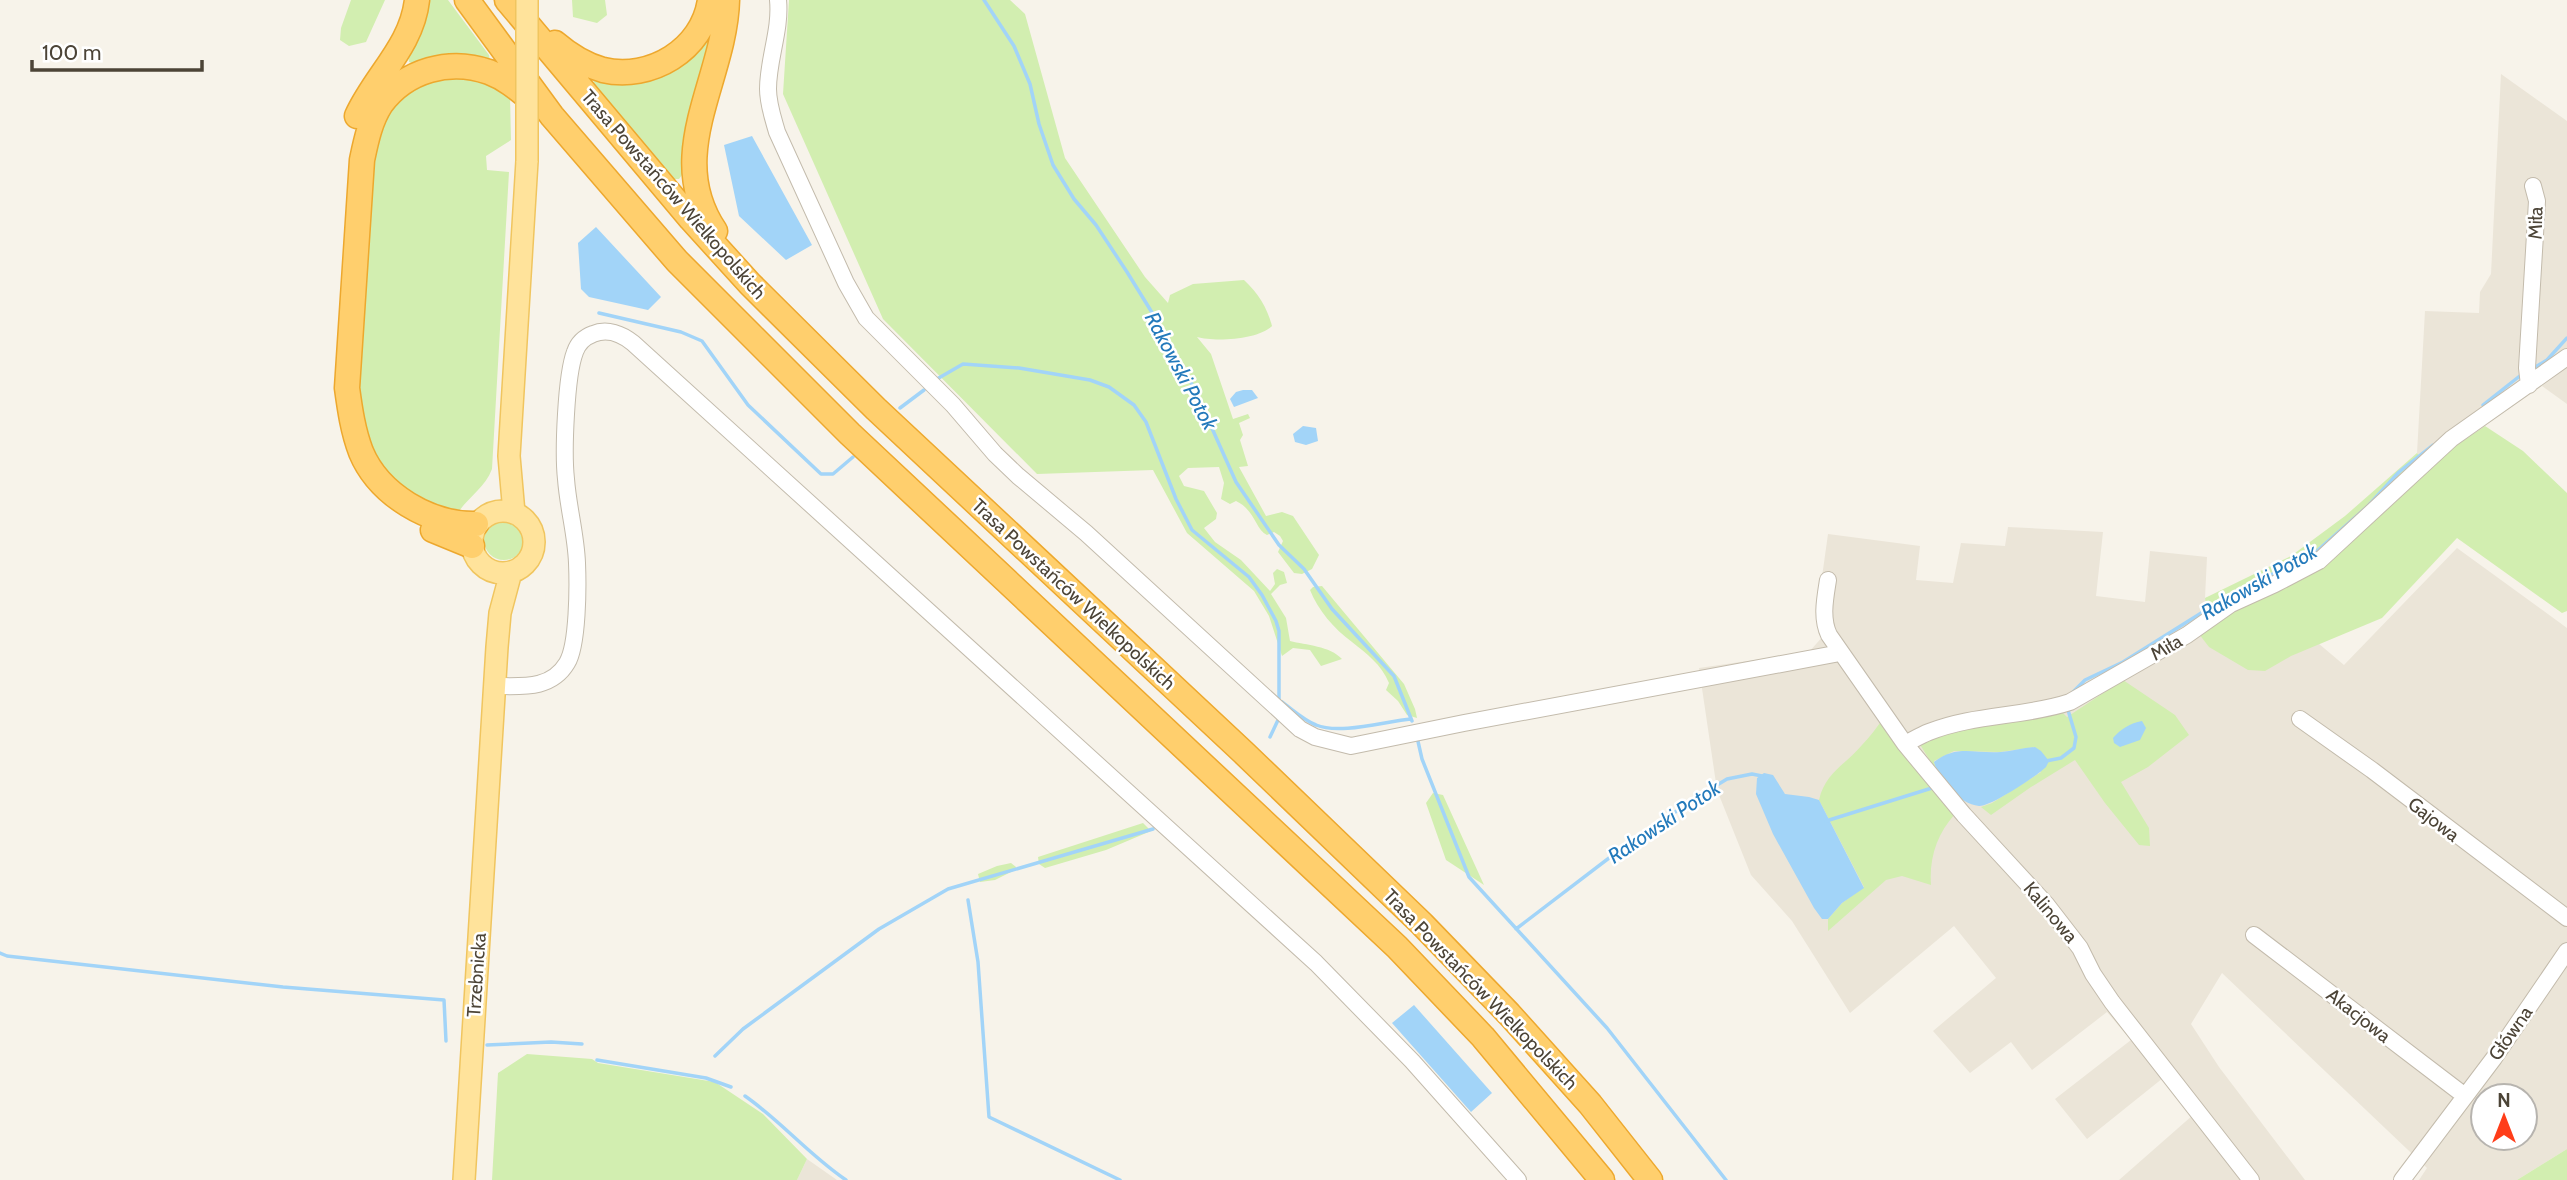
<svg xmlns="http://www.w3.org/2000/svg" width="2567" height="1180" font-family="Cabin,sans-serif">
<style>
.residential{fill:#ebe5d8;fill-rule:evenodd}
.green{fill:#d2eeb0}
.water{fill:#a2d4f8}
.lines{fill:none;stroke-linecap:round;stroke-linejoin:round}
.stream{stroke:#a2d4f8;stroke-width:3.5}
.minor-casing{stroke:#c3bbac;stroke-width:18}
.major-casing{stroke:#f0c55f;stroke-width:24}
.highway-casing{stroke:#eda82e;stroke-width:27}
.minor{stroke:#fff;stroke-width:16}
.major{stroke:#ffe39b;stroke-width:21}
.highway{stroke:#ffcf6d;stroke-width:24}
.major-bridge-casing{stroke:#f0c55f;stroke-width:24;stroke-linecap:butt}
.major-bridge{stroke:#ffe39b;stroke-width:21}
.labels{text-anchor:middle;stroke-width:5;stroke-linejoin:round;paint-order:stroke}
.street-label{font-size:19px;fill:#4c4437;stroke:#fff}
.water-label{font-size:21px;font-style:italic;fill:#237abb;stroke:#fff}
</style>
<rect width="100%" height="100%" fill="#f7f3ea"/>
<path class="residential" d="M2501 74 2567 121V404L2542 386 2452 448 2430 466 2417 453 2425 311 2479 313 2480 292 2491 274Z
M2008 527 2103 532 2096 596 2145 602 2150 551 2207 557 2205 598 2248 584 2344 665 2457 548 2567 628V1149L2517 1180H2419L2427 1168 2222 973 2191 1024 2219 1067 2305 1180H2119L2193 1115 2163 1078 2087 1139 2055 1099 2131 1040 2107 1012 2032 1070 2011 1042 1970 1073 1933 1031 1996 978 1954 926 1850 1013 1792 921 1751 875 1717 790 1699 668 1809 652 1824 635 1821 584 1828 534 1920 546 1916 580 1953 583 1961 543 2005 546ZM2483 1096H2525V1138H2483Z
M807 1159 837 1180H797Z"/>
<path class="green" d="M351 0H385L366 42 349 46 340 40 341 28Z
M425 0H448L489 55 490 61 415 64 409 62 408 55Z
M572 0H605L607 15 597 23 573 17Z
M789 0H1010L1025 14 1065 158 1145 277 1168 303 1170 295 1193 284 1244 280C1258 293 1267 307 1272 326 1258 340 1214 342 1197 337L1211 354 1233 419 1248 414 1250 418 1239 423 1243 435 1240 440 1248 466 1239 467 1266 516 1282 512 1293 516 1319 555 1312 569 1302 574 1294 573 1278 552 1283 541 1280 536 1274 532 1267 535C1255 529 1255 510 1236 501L1230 504 1221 499 1224 483 1219 467 1188 468 1179 476 1184 486 1204 491 1217 513 1216 519 1204 528 1215 542 1241 560 1270 591 1275 584 1273 573 1277 569 1284 572 1287 583 1280 585 1271 594 1286 618 1290 641C1306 645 1330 646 1342 659L1321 666 1310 650 1293 648 1282 656 1269 616 1254 591 1187 533 1153 470 1037 474 883 319 783 94Z
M713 41 683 164 682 175 679 179H673L593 84 594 79C650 88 664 78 705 42Z
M473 76 510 96 511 140 486 156 487 170 509 172 492 469C485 488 468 497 457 514L400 490 368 449 355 387 373 149 395 100 433 77Z
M2485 426 2523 451 2567 493V611L2562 613 2457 538 2382 618 2291 656 2265 671 2248 670 2209 647 2199 634 2224 615 2276 591 2452 448Z
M2417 453 2423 459 2312 559 2208 614 2205 598 2291 556 2345 516Z
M484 540a20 20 0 1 1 40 0a20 20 0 1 1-40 0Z
M1322 586 1404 684 1415 709 1417 718 1407 715 1398 701 1386 690 1389 683C1381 664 1367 654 1352 642 1334 629 1318 610 1310 590L1313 587Z
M2123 680 2175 715 2189 735 2148 767 2121 782 2149 828 2150 846 2139 845 2105 803 2075 760 2031 787 1991 815 1981 807 1992 803 2041 772 2035 747 2000 752 1954 751 1934 761 1937 772 1919 743 1934 734 2062 712 2067 717Z
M1883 719 1955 814C1937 834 1929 858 1931 885L1902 876 1886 880 1828 931V919L1842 903 1864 887 1819 800C1825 773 1845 765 1862 745 1870 737 1876 728 1883 719Z
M1433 793 1443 795 1484 885 1446 860 1426 803Z
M1143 823 1151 831 1106 850 1045 868 1039 864 1038 857Z
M1011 863 1016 867 1015 870 995 880 980 882 978 874 997 866Z
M527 1054 592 1059 598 1063 715 1082 763 1114 807 1159 797 1180H492L498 1073Z
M2567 1149V1180H2517Z"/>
<path class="water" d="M752 136 812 245 786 260 739 216 724 145Z
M596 227 661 297 648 310 589 297 581 289 578 243Z
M1243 390H1252L1258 398 1234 407 1230 399 1236 392Z
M1303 426 1316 428 1318 441 1306 445 1295 442 1293 434Z
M2142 721 2146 728 2140 740 2120 747 2114 743 2113 738C2121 729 2130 723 2142 721Z
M2035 747 2041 751 2049 761 2046 767C2037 776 1990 807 1979 806 1959 804 1939 780 1934 762 1957 744 1974 754 2001 752 2012 751 2023 748 2035 747Z
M1764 773 1773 775 1785 794 1809 797 1819 800 1864 888 1842 903 1828 919H1822L1814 908 1773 834 1756 794 1757 778Z
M1414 1005 1492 1093 1471 1112 1392 1023Z"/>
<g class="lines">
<path class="stream" d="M984 0 1014 46 1030 84 1039 124 1053 165 1074 199 1096 225 1127 272 1156 319 1194 388 1236 482 1279 545 1304 569 1332 609 1394 676 1412 721
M599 313 681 332 702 341 748 405 821 474H833L853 457
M2532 369 2547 360 2567 338
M937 379 963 364 1019 368 1090 380 1109 387 1134 405 1146 422 1176 499 1192 530 1249 577 1262 595 1276 621 1279 631V700C1291 708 1303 720 1316 725 1340 735 1386 721 1411 719
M2483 405 2521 375
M900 408 924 390
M2070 695 2085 680 2123 662 2222 600 2317 551 2368 506 2399 472 2433 445
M1270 737 1278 720
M1417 737 1422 759 1469 877 1607 1028 1726 1180
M2046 761 2061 758 2074 748 2076 737 2068 710
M1826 821 1932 788
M968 900 978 962 989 1117 1120 1180
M1516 929 1630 842 1704 793 1727 779 1752 774 1762 776
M0 953 7 956 283 987 444 1000 446 1041
M487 1045 551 1042 582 1044
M715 1056 743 1029 879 929 948 889 1153 829
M597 1060 706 1078 731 1087
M745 1096C781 1121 809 1155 846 1180"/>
<defs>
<path id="minor" d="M778 0C781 30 768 59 768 89 768 104 773 118 777 132L846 283 866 318 953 405 995 454 1018 476 1086 533 1300 729 1315 737 1351 746 1464 723 1840 653
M2529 385 2527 368 2537 201 2533 186
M1828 580C1825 599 1821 618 1829 635L1905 744 1964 815 2046 904 2080 948 2093 974 2112 1002 2251 1180
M495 686C521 686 551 690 567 663 578 645 578 586 577 563 576 535 568 507 566 479 563 452 566 375 575 352 578 343 585 337 593 334 607 328 622 334 633 343L1316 963 1412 1061 1518 1180
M2300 719 2372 770 2567 918
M1905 744C1913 740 1921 735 1929 732 1974 714 2025 717 2070 702L2187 635 2231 604 2275 584 2319 561 2451 439 2567 357
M2254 935 2465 1096
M2402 1180 2494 1058 2567 951"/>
<path id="major" d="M472 542a31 31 0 1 1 62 0a31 31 0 1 1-62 0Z
M514 513 509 456 527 161
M464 1180 497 647 500 613 511 572"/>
<path id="highway" d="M467 0 552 116 677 261 850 434 1397 947 1483 1037 1602 1180
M507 0 691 219 750 284 876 409 1243 752 1422 924 1509 1014 1590 1104 1650 1180
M555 43C569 55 585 65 603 70 650 81 703 50 710 0
M357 116C375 76 412 46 417 0
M715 231C663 154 725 80 727 0
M476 524C430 525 379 495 361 452 353 431 350 410 347 388L362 160C366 141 370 121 381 104 406 70 450 58 489 72 505 78 517 88 530 99
M433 530 472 546"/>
</defs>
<use href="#minor" class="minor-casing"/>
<use href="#major" class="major-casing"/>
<use href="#highway" class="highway-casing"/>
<use href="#minor" class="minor"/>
<use href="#major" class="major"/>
<use href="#highway" class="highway"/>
<defs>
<path id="major-bridge" d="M527 0V161"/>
</defs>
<use href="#major-bridge" class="major-bridge-casing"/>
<use href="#major-bridge" class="major-bridge"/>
</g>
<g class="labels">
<g class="street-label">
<text transform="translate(674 194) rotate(49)" y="7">Trasa Powstańców Wielkopolskich</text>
<text transform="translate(2535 223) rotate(-88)" y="7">Miła</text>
<text transform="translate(1074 594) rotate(43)" y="7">Trasa Powstańców Wielkopolskich</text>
<text transform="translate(2166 647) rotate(-30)" y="7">Miła</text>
<text transform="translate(2434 819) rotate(38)" y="7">Gajowa</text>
<text transform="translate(2051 912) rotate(50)" y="7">Kalinowa</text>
<text transform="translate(476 975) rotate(-86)" y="7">Trzebnicka</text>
<text transform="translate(1481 989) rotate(46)" y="7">Trasa Powstańców Wielkopolskich</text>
<text transform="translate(2359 1015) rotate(38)" y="7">Akacjowa</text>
<text transform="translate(2510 1033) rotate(-55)" y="7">Główna</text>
</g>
<g class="water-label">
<text transform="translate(1181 371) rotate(62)" y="7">Rakowski Potok</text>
<text transform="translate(2259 582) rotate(-30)" y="7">Rakowski Potok</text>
<text transform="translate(1664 822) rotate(-34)" y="7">Rakowski Potok</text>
</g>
</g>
<g transform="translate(2504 1117)"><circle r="33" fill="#ffffff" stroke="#b7b4af" stroke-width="2"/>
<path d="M0-5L12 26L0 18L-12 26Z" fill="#ff3d19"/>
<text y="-10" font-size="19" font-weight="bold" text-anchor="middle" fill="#4c4437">N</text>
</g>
<path d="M32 60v10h170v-10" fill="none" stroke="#4c4437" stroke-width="3.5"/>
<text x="42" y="60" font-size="21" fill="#4c4437" stroke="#ffffff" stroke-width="5" paint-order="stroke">100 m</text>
</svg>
